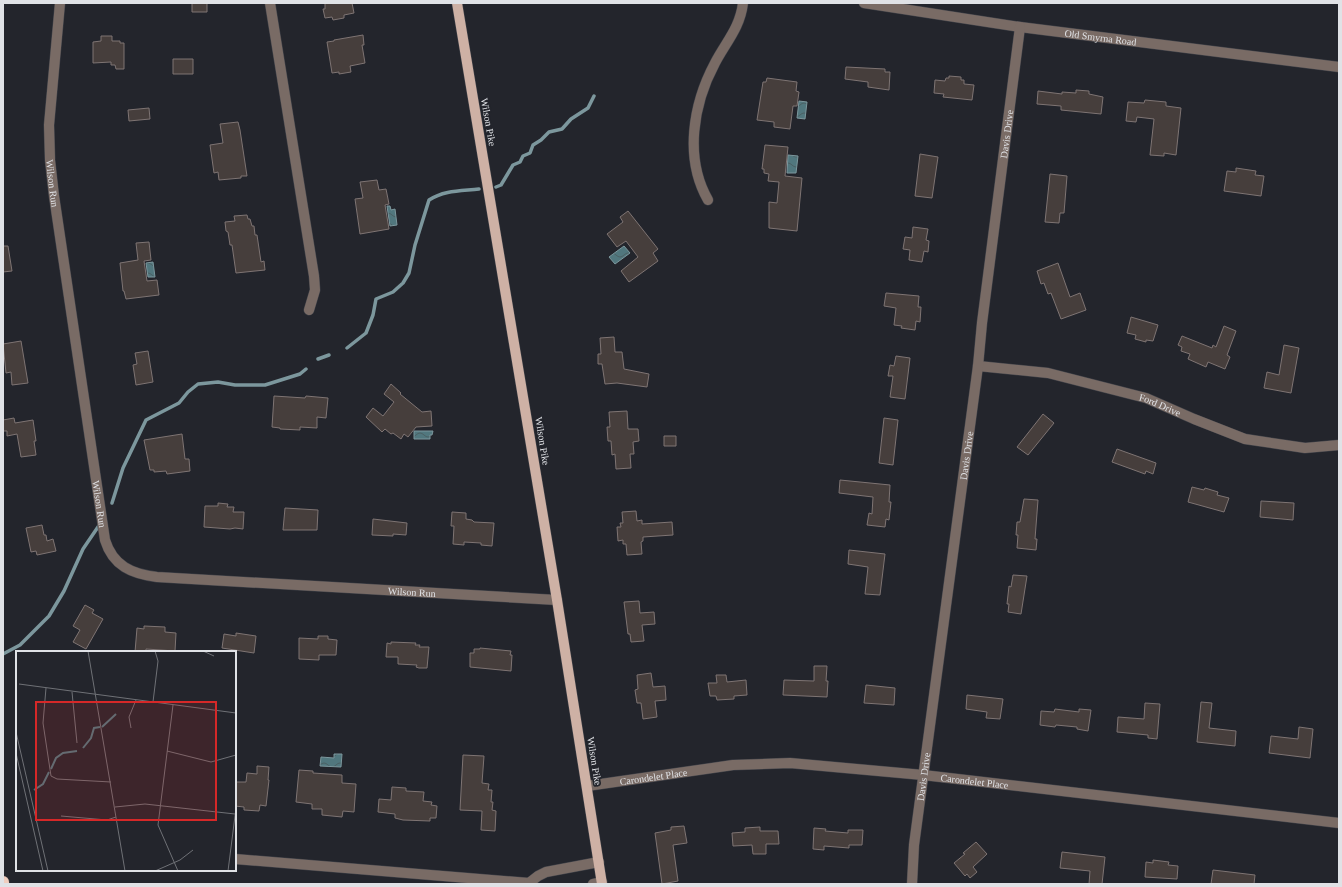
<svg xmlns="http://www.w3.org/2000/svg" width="1342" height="887" font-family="Georgia,serif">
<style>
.water{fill:url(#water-waves);stroke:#7c979d}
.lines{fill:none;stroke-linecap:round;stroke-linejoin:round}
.stream{stroke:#7c979d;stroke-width:3.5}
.building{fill:#463e3c;stroke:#7e7473}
.minor-casing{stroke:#41434a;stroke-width:11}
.major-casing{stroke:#41434a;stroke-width:11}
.highway-casing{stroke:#41434a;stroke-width:13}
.minor{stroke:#796b65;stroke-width:10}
.major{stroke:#ceb1a5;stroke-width:10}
.highway{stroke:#f0cdbe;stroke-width:12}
.labels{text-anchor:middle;stroke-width:3.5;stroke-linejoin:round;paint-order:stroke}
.street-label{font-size:10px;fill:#e0e2e6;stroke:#23252c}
.inset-river{fill:none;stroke:#51777e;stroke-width:2}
.inset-road{fill:none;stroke:#6f7176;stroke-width:1}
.view{fill:#d62828;fill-opacity:0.15;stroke:#d62828;stroke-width:2}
.inset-edge{fill:none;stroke:#e0e2e6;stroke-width:2}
</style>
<defs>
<pattern id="water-waves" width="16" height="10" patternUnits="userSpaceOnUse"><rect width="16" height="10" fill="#51777e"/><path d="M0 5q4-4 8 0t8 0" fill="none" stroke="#4b6064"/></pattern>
</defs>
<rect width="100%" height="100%" fill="#23252c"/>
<path class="water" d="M799 101 807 102 805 119 797 118Z
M788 155 798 156 796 173H787Z
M387 206H390L391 210 395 209 397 225 390 226Z
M624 246 630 253 615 264 609 257Z
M153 262 155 277H148L146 263Z
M414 431H433L432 435H430V439H414Z
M334 754H342L341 767 320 766 321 757 334 758Z"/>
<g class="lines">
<path class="stream" d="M496 187 501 185 513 165 520 162 523 156 530 153 533 145 541 140 549 132 562 129 571 119 588 108 594 96
M347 348 366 333 373 315 376 299 393 292 403 283 409 273 415 245 429 200C444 190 461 191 479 189
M318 359 329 355
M112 503 123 468 146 420 179 403 188 392 198 384 218 382 235 385H265L300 374 306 369
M3 654 20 645 49 616 64 591 83 549 100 524"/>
</g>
<path class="building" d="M192 3H207V12H192Z
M325 3H352L354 13 344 15V18L333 20 332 17 325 18 323 9H325Z
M363 35 364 45H362L365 63 350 66 351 72 339 74V72L332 73 327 42 334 41V40Z
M101 36H112V41H120V43H124V69H116L115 65H111V62L93 63V42L101 41Z
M173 59H193V74H173Z
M846 67 885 69V72H890L889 90 868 87V82L845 79Z
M949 76 961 77V80H964V84L974 85 972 100 943 97 944 94 934 93 935 80 945 81 946 78H949Z
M767 78 797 82 796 91 799 92 797 106H793L790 129 774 127V122L757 120 763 82H766Z
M1076 90 1089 91V94L1103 97 1101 114 1061 110V106L1037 104 1038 91 1062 94V92L1076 93Z
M1145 100 1166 102V106L1181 108 1176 155 1164 153V156L1150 155 1154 119 1137 117 1136 122 1126 121 1128 102 1144 103Z
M149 108 150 119 129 121 128 110Z
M238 122 240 130 247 176H241V178L219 180 218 172 214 173 210 145 223 143 220 124Z
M765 145 788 147 785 176 802 178 797 231 769 228V202L777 203 779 182 768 181 769 174 764 173V169H762Z
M920 154 938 157 932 198 915 196Z
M1236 168 1256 171 1255 175 1264 176 1261 196 1224 191 1227 171 1236 172Z
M1050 174 1067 176 1064 213H1060L1059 223 1045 222Z
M377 180 379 190 386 189 389 204 385 205 389 229 360 234 355 199 363 198 360 182Z
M628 211 658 249 653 253 658 261 629 282 621 271 638 257 626 241 617 247 607 234 623 222 620 217Z
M247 215 248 219H250L252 226H254L255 235H257L261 262 264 261 265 270 236 273 232 245H230L228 232 226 231 225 222 235 221 234 216Z
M913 227 928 229 926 240 929 241 928 252 924 251 922 262 909 260 910 250 903 249 905 237 912 238Z
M149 242 151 260 144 261 147 281 157 280 159 295 126 299 124 291H123L120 263 138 260 136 243Z
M3 246H8L12 271 3 272Z
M1058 263 1070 297 1080 293 1086 310 1061 319 1051 293 1048 294 1044 283 1041 284 1037 271Z
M886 293 919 296 918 307H921L920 322 916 321 915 330 901 328 902 326 894 325 896 308 884 306Z
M1131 317 1158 325 1153 341 1146 340V342L1135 339 1136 335 1127 333Z
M1224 326 1236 331 1227 355 1230 357 1225 369 1208 362 1206 367 1188 359 1190 354 1181 351 1182 347 1178 345 1182 336 1212 348 1213 345 1216 347Z
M614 337 615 352H622L624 369 649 374 647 387 617 383 605 384 602 364H598V354H601L600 338Z
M21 341 28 383 12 385 11 372 6 373 3 344Z
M1284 345 1299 348 1291 393 1264 388 1267 372 1279 375Z
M148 351 153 382 136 385 133 365 137 364 135 353Z
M896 356 910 358 905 399 890 397 893 376H888L890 365 894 366Z
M391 384 401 393 400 394 422 412 431 411 432 426 416 427 408 437 404 434 401 439 393 433 391 434 385 429 382 432 366 417 373 408 383 416 394 402 384 394Z
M274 396 305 398 306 396 328 398 326 418 317 417V428L300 427V430L280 429V428L272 427Z
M627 411 628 429H638L639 441 633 442 634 454H630L631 468 616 469 615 454 612 455 611 441H608L607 427H610L609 412Z
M1043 414 1054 423 1028 455 1017 447Z
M14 418 15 423 33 420 36 441H34L36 455 21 457 17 434 7 436V431H3V420Z
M884 418 898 420 893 465 879 463Z
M182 434 185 459H189L190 471 167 474 166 471 154 472V470H150L144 440Z
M664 436H676V446H664Z
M1117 449 1156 463 1153 474 1146 471 1145 474 1112 462Z
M840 480 890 485 889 502H891L889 520 886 519 885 527 867 525 869 513 872 514 873 497 839 493Z
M1192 487 1204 490 1205 488 1218 492 1217 495 1229 498 1224 512 1188 502Z
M1024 499 1038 500 1035 539H1037L1036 550 1017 548 1018 535H1016L1017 522H1020Z
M1261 501 1294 503 1293 520 1260 517Z
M218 503 228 504 227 507H234L233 512H244L243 529 235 528 230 529 204 527 205 506H218Z
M285 508 318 510 317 530H283Z
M636 511 637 521 642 520V524L672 522 673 535 643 537V541L641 542 642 554 627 555 626 544H623V540L618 541 617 527H621L620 523H623L622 512Z
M452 512 466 513V519L472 520 474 522 494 523 492 546 481 545V543L464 542V545L453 544 454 526H451Z
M373 519 407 523 406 535 393 534V536L372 535Z
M42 525 44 535H46L47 541 53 539 56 551 37 555 36 551 31 552 26 528Z
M849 550 885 554 880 595 865 594 868 567 848 564Z
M1013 575 1027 576 1021 614 1008 612 1009 604H1007L1009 586 1011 587Z
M639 601 640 613 654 612 655 624 642 625 644 641 631 642 630 634H628L624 602Z
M85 605 94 610 92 613 103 619 86 649 73 642 80 630 73 626Z
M144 626 165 627V632L176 633 175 651 146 649V652H135L137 628 144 629Z
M236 633 256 636 254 653 222 648 224 634 236 636Z
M318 636H328V639L337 640 336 655H319V660L299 659V638L318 639Z
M391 642 416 643 415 645H420L419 647H429L427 668H419L416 667 417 665 398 664V657H386L387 643 391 644Z
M480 648 511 651 510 655H512L511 671 470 667V653H474V649H480Z
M814 666H827L826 681H828L827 697 783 695 784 680 814 681Z
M651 673 653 687 665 686 666 700 655 701 657 717 643 719 641 703H637L635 690 638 689 637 675Z
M716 675H726L727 682 746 680 747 695 734 696V699L717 700 716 696H710L708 683H717Z
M866 685 895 688 894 705 864 703Z
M967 695 1003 699 1000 719 986 718 987 712 966 709Z
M1201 702 1212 703 1209 728 1236 731 1235 746 1197 742Z
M1145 703 1160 704 1157 739 1148 738V735L1117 732 1118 717 1144 719Z
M1055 709 1079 712V709L1091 710 1088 731 1077 729V727L1056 725 1055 727 1040 725 1041 711 1054 712Z
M1299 727 1313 729 1310 758 1269 753 1271 736 1298 739Z
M463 755 484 756 482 783 489 784 488 790H492L491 802H493L492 810 496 811 495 831 481 830 482 811 460 810Z
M257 766 269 767 268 780H269L266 806 260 805 259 811 244 810V807L235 806V782H246L247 773 257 774Z
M299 770 313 771V773L342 775V783L356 784 354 812 343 811 342 817 322 815V809H312V804L296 802Z
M392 787 406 788V791L424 792 423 801 432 802 431 805 437 806 436 818H430V821L403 820 395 818V814L378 812 379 799 391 800Z
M684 826 687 843 673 845 678 881 662 884 655 833 671 830V827Z
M760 827V831H778L779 844H766V854H753L752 845 733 846 732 833 745 832V828Z
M814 828 826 829 825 831 848 833V830H863L862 845H849V848L824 846V850L813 849Z
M976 842 987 854 973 867 977 872 970 878 967 874 965 876 954 863 965 854 963 853Z
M1062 852 1105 857 1102 884H1089L1090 871 1060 868Z
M1153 860 1169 862 1168 865 1178 866 1177 879 1145 877 1146 862 1153 863Z
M1213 870 1255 875 1254 884H1211Z"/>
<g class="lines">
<defs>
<g id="minor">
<path id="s1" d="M60 3 49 125 50 160 54 196 105 540C113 566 132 574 157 577L557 600"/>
<path d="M270 3 314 276 315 290 309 310"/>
<path id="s2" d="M864 3 1020 27 1339 67"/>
<path d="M708 200C684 158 693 104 715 63 726 42 740 28 743 3"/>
<path id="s3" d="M978 366 1048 373 1146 398 1194 419 1245 439 1305 448 1339 445"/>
<path id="s4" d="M587 786 733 765 790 763 923 775 1339 823"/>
<path d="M235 859 529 883"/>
<path d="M529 884V883L538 876 546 872 599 862"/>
<path d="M593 884 602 882"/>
<path id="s5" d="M912 884 914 845 978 366 982 323 1020 27"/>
</g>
<path id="major" d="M457 3 557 600 602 884"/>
<path id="highway" d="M3 882V884"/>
</defs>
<use href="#minor" class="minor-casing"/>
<use href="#major" class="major-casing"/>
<use href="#highway" class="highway-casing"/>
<use href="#minor" class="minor"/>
<use href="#major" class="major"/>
<use href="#highway" class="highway"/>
</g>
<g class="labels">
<g class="street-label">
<text dy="4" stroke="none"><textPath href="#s2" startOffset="239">Old Smyrna Road</textPath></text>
<text transform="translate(489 122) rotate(80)" y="4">Wilson Pike</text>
<text dy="4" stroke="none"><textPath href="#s5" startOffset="756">Davis Drive</textPath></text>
<text dy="4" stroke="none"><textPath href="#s1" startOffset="181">Wilson Run</textPath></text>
<text dy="4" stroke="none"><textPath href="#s3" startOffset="187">Ford Drive</textPath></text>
<text transform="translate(543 441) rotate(81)" y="4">Wilson Pike</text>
<text dy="4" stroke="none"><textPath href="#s5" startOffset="432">Davis Drive</textPath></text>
<text dy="4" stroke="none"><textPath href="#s1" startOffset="505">Wilson Run</textPath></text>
<text dy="4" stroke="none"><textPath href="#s1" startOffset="865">Wilson Run</textPath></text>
<text transform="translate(595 761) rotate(81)" y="4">Wilson Pike</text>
<text dy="4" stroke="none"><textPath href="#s5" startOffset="108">Davis Drive</textPath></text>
<text dy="4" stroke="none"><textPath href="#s4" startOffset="67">Carondelet Place</textPath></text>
<text dy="4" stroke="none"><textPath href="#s4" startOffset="390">Carondelet Place</textPath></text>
</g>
</g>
<g transform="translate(16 651)">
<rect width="220" height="220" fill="#23252c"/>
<path class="inset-river" d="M86 76 100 63M67 97 75 87 78 77 84 76M35 118 40 107 47 102 61 100M18 139 27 133 33 121"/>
<path class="inset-road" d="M72 0 109 220M187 0 198 5M3 33 220 62M30 37 27 72 35 125 41 128 95 131M56 41 61 92M137 51 142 10 139 0M157 54 142 174 162 220M115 77 113 66 120 49M0 81 32 220M151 100 195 111 220 104M0 102 27 220M99 156 129 153 219 163M45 165 91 169M100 166 91 169H101M139 220 164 209 177 199M212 220 220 157"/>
<path class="view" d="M20 51H200V169H20Z"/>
<rect width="220" height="220" class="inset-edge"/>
</g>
<rect width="1342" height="887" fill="none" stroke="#e0e2e6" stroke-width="8"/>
</svg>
